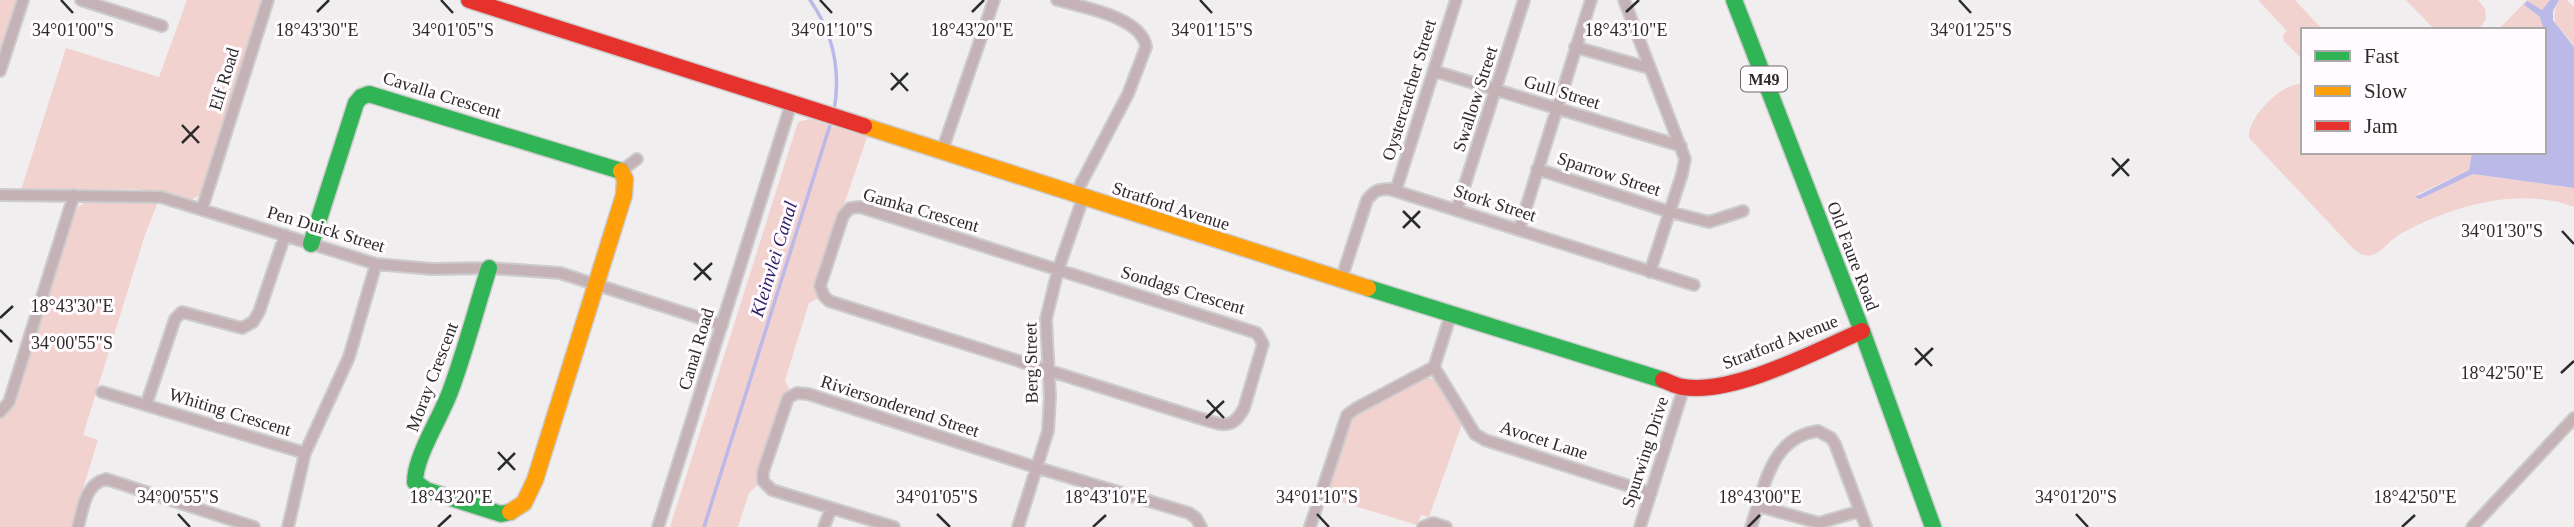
<svg xmlns="http://www.w3.org/2000/svg" width="2574" height="527" font-family="'Times New Roman',serif">
<style>
.green{fill:#f2d2ce}
.water{fill:#bab9e8}
.lines{fill:none;stroke-linecap:round;stroke-linejoin:round}
.stream{stroke:#bab9e8;stroke-width:3.5}
.street-casing{stroke:#cdcccd;stroke-width:14}
.fast-casing{stroke:#cdcccd;stroke-width:19}
.slow-casing{stroke:#cdcccd;stroke-width:19}
.jam-casing{stroke:#cdcccd;stroke-width:19}
.street{stroke:#c4b2b7;stroke-width:10}
.fast{stroke:#30b455;stroke-width:16}
.slow{stroke:#ff9f0a;stroke-width:16}
.jam{stroke:#e5322d;stroke-width:16}
.ticks{fill:none;stroke:#2c2b2c;stroke-width:2.5}
.labels{text-anchor:middle;stroke-width:6;stroke-linejoin:round;paint-order:stroke}
.shield{fill:#fffbfe;stroke:#6b696b;stroke-width:2}
.shield-label{font-size:16px;font-weight:bold;fill:#2c2b2c}
.street-label{font-size:18px;fill:#2c2b2c;stroke:#fffbfe}
.water-label{font-size:19px;font-style:italic;fill:#2b1d68;stroke:#fffbfe}
.ticks-label{font-size:18px;text-anchor:middle;fill:#2c2b2c;stroke:#fffbfe;stroke-width:6;stroke-linejoin:round;paint-order:stroke}
</style>
<rect width="100%" height="100%" fill="#f1eef0"/>
<path class="green" d="M0 0H18L3 48 0 47Z
M187 0H262L201 194 191 200 137 189 21 190 66 48 159 77Z
M2258 0H2295L2323 30H2303V60L2284 41 2283 35 2287 31Z
M2406 0H2478L2485 9 2486 19 2479 30H2435Z
M2527 0H2550L2542 10 2524 5 2540 17 2544 30H2498Z
M2559 0H2567L2574 7V47C2563 26 2546 27 2559 0Z
M2299 84H2303V152H2472L2469 170 2418 194 2420 199 2473 174 2574 188V207C2519 186 2452 206 2402 233 2391 238 2383 252 2372 255 2360 258 2352 247 2345 240L2249 138C2247 118 2280 85 2299 84Z
M809 119 867 137 816 287 819 298 809 303 785 380 790 390 783 397 760 483 749 493 738 527H670L798 122Z
M87 200 158 202 145 235 83 435 98 440 71 527H0V416L12 407 74 211Z
M1426 376 1437 381 1462 424 1429 517 1421 515 1417 525 1325 497 1351 418Z"/>
<path class="water" d="M2550 0H2559L2553 11V20L2574 47V188L2473 174 2420 199 2415 197 2469 170 2472 152H2544L2545 34 2540 17 2524 5 2527 1 2542 10Z"/>
<g class="lines">
<path class="stream" d="M810 0C833 33 841 71 834 111
M704 527 831 122"/>
<defs>
<path id="street" d="M81 0 162 26
M1057 0C1082 7 1142 17 1146 47L1128 94 1075 195
M1624 0 1685 159 1682 174 1650 272
M1575 47 1649 68
M0 71 23 0
M1434 71 1681 146
M942 151 994 0
M1537 169 1670 212 1709 222 1743 211
M621 171 637 159
M1396 190 1456 0
M0 195 161 197 376 264 432 269 489 268 560 273 722 325
M860 207 1257 333 1263 344 1244 408C1232 432 1220 424 1199 418L829 301 824 296 820 286 843 216 850 208Z
M202 209 268 0
M1457 209 1524 0
M1519 230 1591 0
M1341 280 1367 200C1374 191 1378 189 1389 189L1694 285
M1451 314 1434 367 1475 434 1485 440 1651 493
M102 392 305 453
M146 405 175 319 182 312 242 328 253 322 259 312 285 235
M0 412 9 402 74 195
M1758 506 1819 523 1860 511
M78 527C83 509 85 484 106 479L254 527
M288 527 305 453 349 357 376 264
M658 527 792 101
M824 527 831 508
M894 527 772 490 763 481V472L788 398 797 393 808 394 1038 468 1189 513 1196 518 1201 527
M1018 527 1048 431 1050 397 1046 319 1058 270 1083 198
M1310 527 1347 415 1355 409 1434 367
M1423 527 1433 523 1446 527
M1640 527 1684 387
M1751 527C1764 489 1770 437 1818 431L1831 438 1835 444 1866 527
M2472 527 2574 418"/>
<path id="fast" d="M1734 0 1862 331 1933 527
M311 244 356 103 361 97 369 94 621 171
M489 268C476 309 465 352 450 392 440 419 415 456 415 482L426 490 501 514 510 512
M1368 288 1663 380"/>
<path id="slow" d="M864 126 1368 288
M510 512 524 503 535 480 624 195 625 179 621 171"/>
<path id="jam" d="M469 0 864 126
M1663 380C1669 382 1676 386 1683 387 1734 395 1816 351 1862 331"/>
</defs>
<use href="#street" class="street-casing"/>
<use href="#fast" class="fast-casing"/>
<use href="#slow" class="slow-casing"/>
<use href="#jam" class="jam-casing"/>
<use href="#street" class="street"/>
<use href="#fast" class="fast"/>
<use href="#slow" class="slow"/>
<use href="#jam" class="jam"/>
</g>
<path class="ticks" d="M61 0 73 13M441 0 453 13M820 0 832 13M1200 0 1212 13M1959 0 1971 13M317 12 329 0M972 12 984 0M1626 12 1639 0M891 73 908 91M891 90 908 73M182 125 199 143M182 143 199 126M2112 158 2129 176M2112 176 2129 159M1403 211 1420 228M1403 228 1420 211M2562 231 2574 244M694 263 711 280M694 280 712 263M0 318 13 306M0 330 12 342M1915 348 1932 366M1915 365 1933 348M2561 373 2574 361M1207 400 1224 418M1206 418 1224 401M498 452 515 470M498 470 515 453M178 514 190 527M937 514 950 527M1317 514 1329 527M2076 514 2088 527M438 527 451 515M1093 527 1106 515M1748 527 1760 515M2402 527 2415 515"/>
<g class="labels">
<rect class="shield" x="1741" y="66.5" width="46" height="25" rx="5"/>
<g class="shield-label">
<text x="1764" y="85">M49</text>
</g>
<g class="street-label">
<text transform="translate(224 79) rotate(-73)" y="6">Elf Road</text>
<text transform="translate(1409 90) rotate(-73)" y="6">Oystercatcher Street</text>
<text transform="translate(1562 92) rotate(17)" y="6">Gull Street</text>
<text transform="translate(442 95) rotate(17)" y="6">Cavalla Crescent</text>
<text transform="translate(1475 99) rotate(-72)" y="6">Swallow Street</text>
<text transform="translate(1609 174) rotate(18)" y="6">Sparrow Street</text>
<text transform="translate(1495 203) rotate(18)" y="6">Stork Street</text>
<text transform="translate(1171 206) rotate(18)" y="6">Stratford Avenue</text>
<text transform="translate(921 210) rotate(16)" y="6">Gamka Crescent</text>
<text transform="translate(326 229) rotate(17)" y="6">Pen Duick Street</text>
<text transform="translate(1853 256) rotate(69)" y="6">Old Faure Road</text>
<text transform="translate(1183 290) rotate(17)" y="6">Sondags Crescent</text>
<text transform="translate(1780 342) rotate(-21)" y="6">Stratford Avenue</text>
<text transform="translate(696 349) rotate(-73)" y="6">Canal Road</text>
<text transform="translate(1031 363) rotate(-91)" y="6">Berg Street</text>
<text transform="translate(432 377) rotate(-69)" y="6">Moray Crescent</text>
<text transform="translate(900 406) rotate(18)" y="6">Riviersonderend Street</text>
<text transform="translate(230 412) rotate(17)" y="6">Whiting Crescent</text>
<text transform="translate(1544 440) rotate(18)" y="6">Avocet Lane</text>
<text transform="translate(1645 452) rotate(-72)" y="6">Spurwing Drive</text>
</g>
<g class="water-label">
<text transform="translate(773 259) rotate(-73)" y="7">Kleinvlei Canal</text>
</g>
</g>
<g class="ticks-label">
<text x="317" y="36">18°43'30"E</text>
<text x="972" y="36">18°43'20"E</text>
<text x="1626" y="36">18°43'10"E</text>
<text x="73" y="36">34°01'00"S</text>
<text x="453" y="36">34°01'05"S</text>
<text x="832" y="36">34°01'10"S</text>
<text x="1212" y="36">34°01'15"S</text>
<text x="1971" y="36">34°01'25"S</text>
<text x="2502" y="237">34°01'30"S</text>
<text x="72" y="312">18°43'30"E</text>
<text x="72" y="349">34°00'55"S</text>
<text x="2502" y="379">18°42'50"E</text>
<text x="178" y="503">34°00'55"S</text>
<text x="937" y="503">34°01'05"S</text>
<text x="1317" y="503">34°01'10"S</text>
<text x="2076" y="503">34°01'20"S</text>
<text x="451" y="503">18°43'20"E</text>
<text x="1106" y="503">18°43'10"E</text>
<text x="1760" y="503">18°43'00"E</text>
<text x="2415" y="503">18°42'50"E</text>
</g>
<rect x="2301" y="28" width="245" height="126" fill="#fffbfe" stroke="#aba8aa" stroke-width="2"/>
<rect x="2315" y="51" width="35" height="10" fill="#30b455" stroke="#aba8aa" stroke-width="2"/>
<text x="2364" y="63" font-size="21" fill="#2c2b2c">Fast</text>
<rect x="2315" y="86" width="35" height="10" fill="#ff9f0a" stroke="#aba8aa" stroke-width="2"/>
<text x="2364" y="98" font-size="21" fill="#2c2b2c">Slow</text>
<rect x="2315" y="121" width="35" height="10" fill="#e5322d" stroke="#aba8aa" stroke-width="2"/>
<text x="2364" y="133" font-size="21" fill="#2c2b2c">Jam</text>
</svg>
